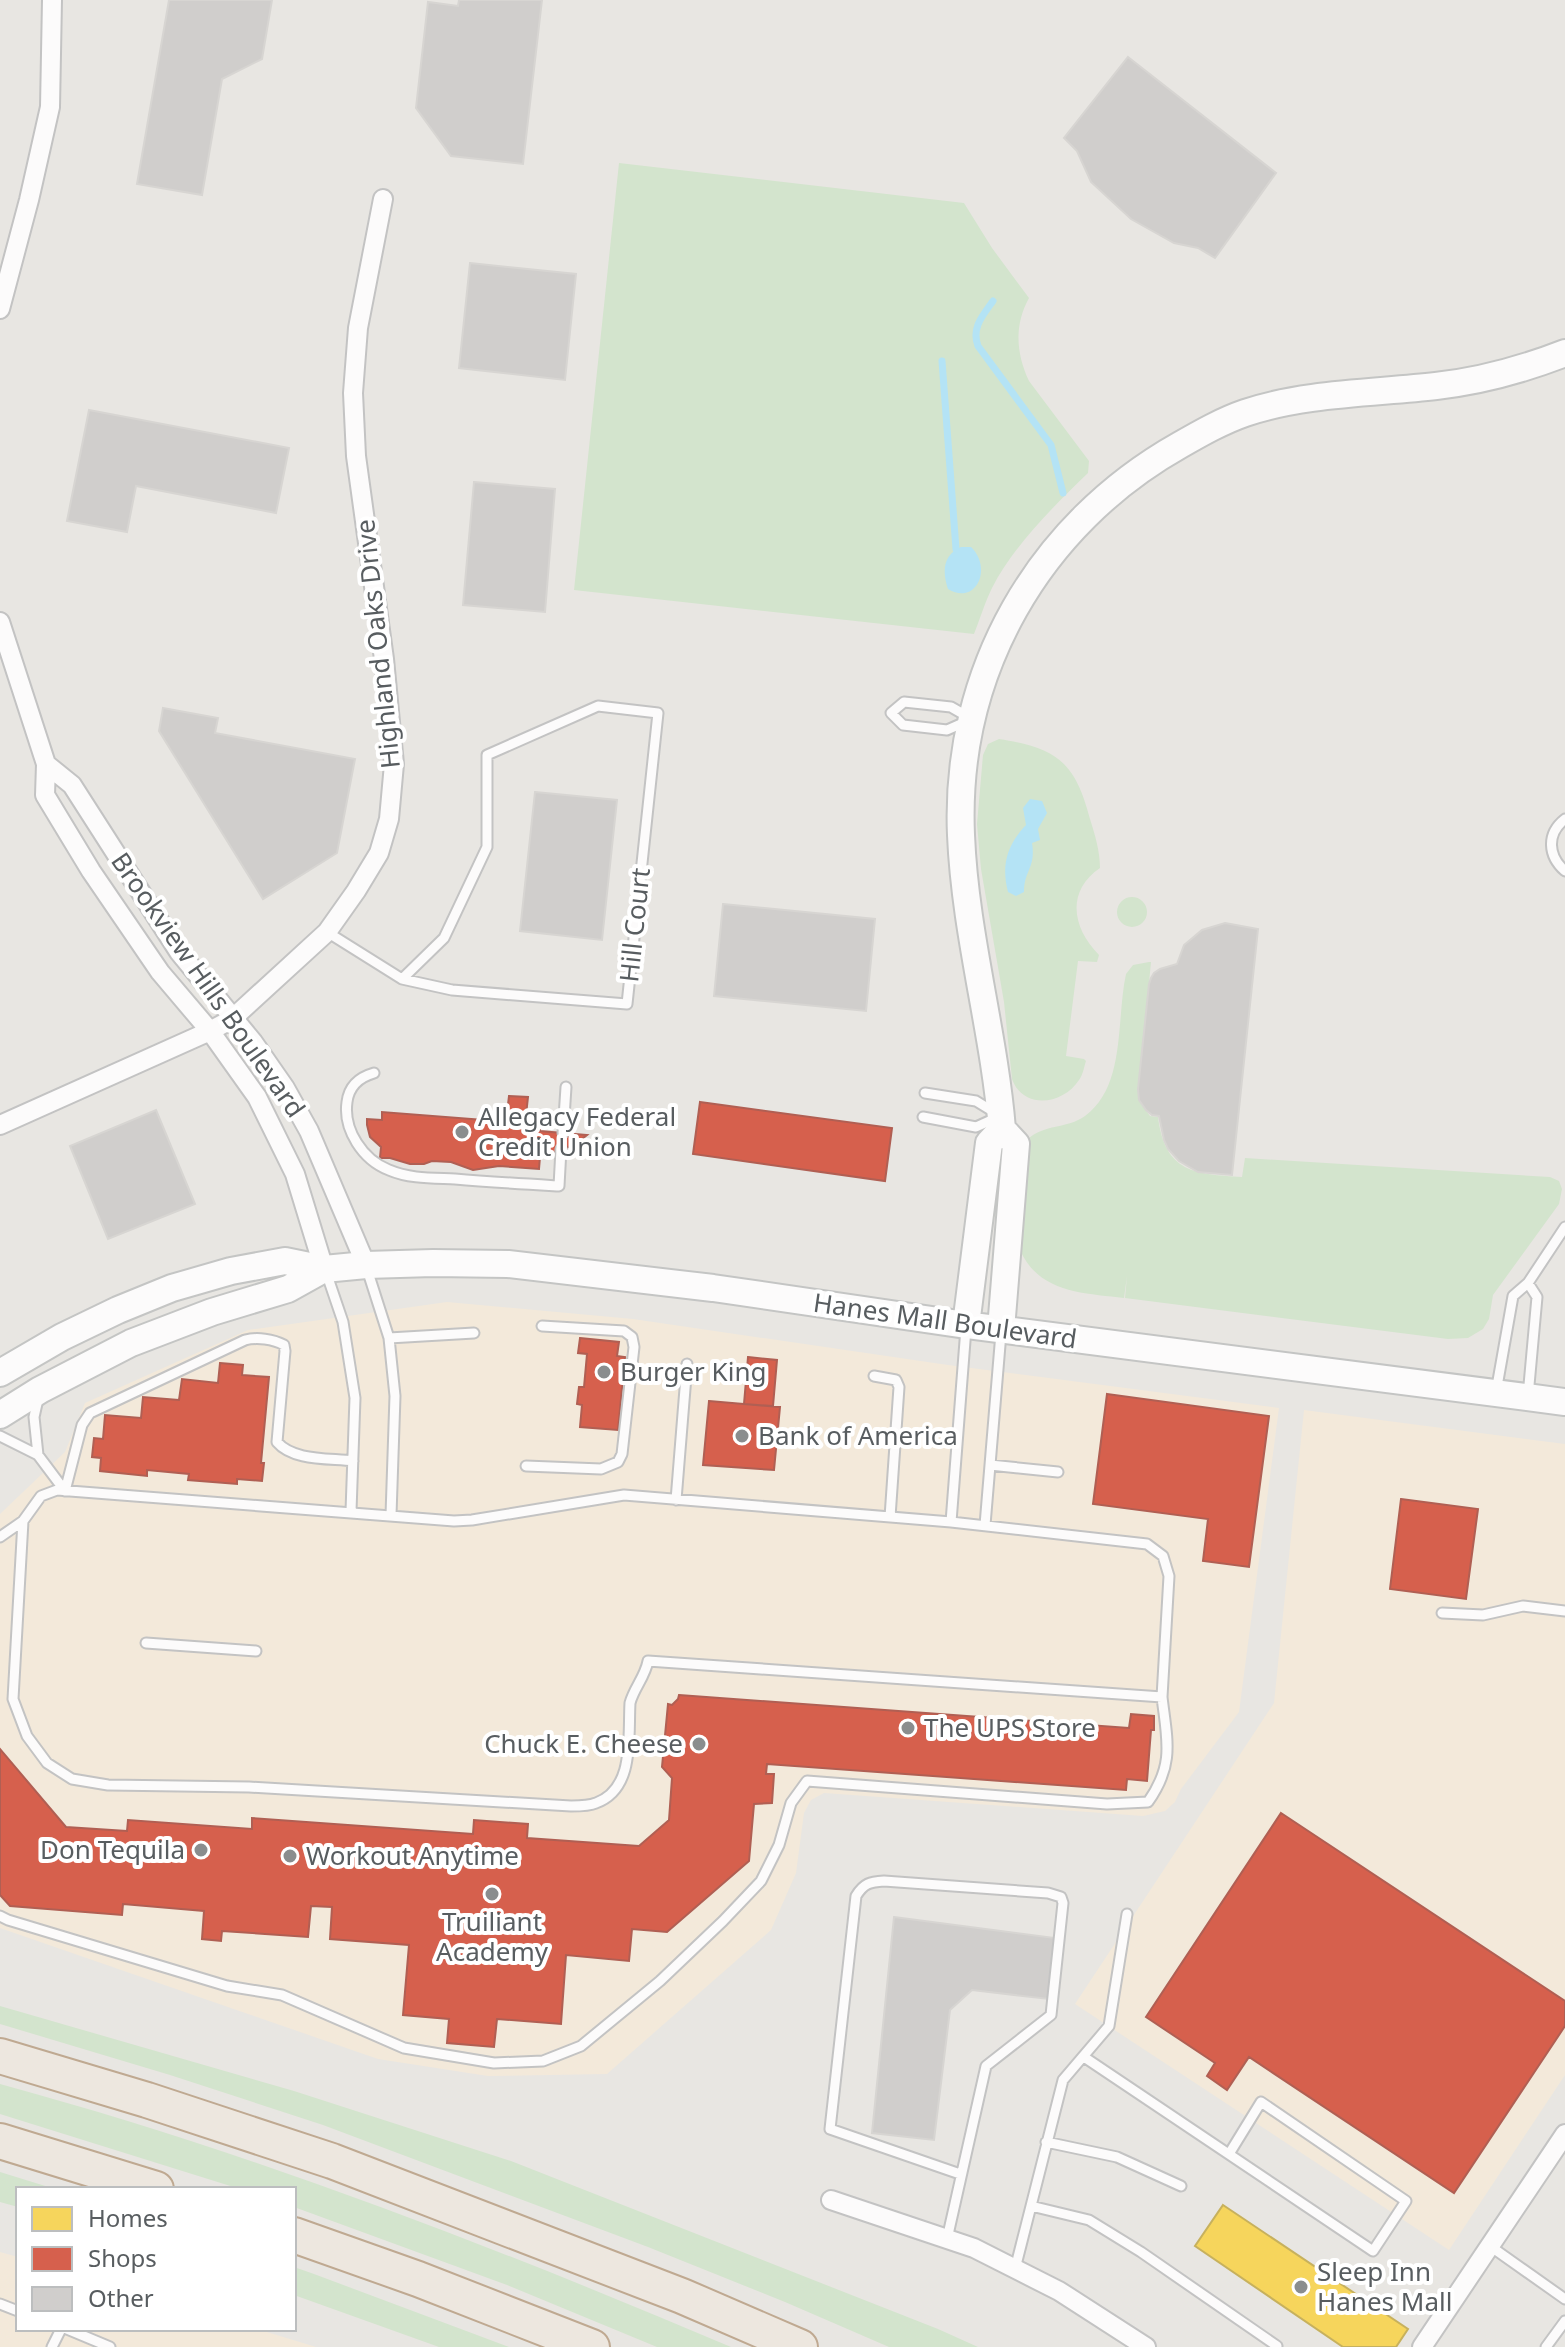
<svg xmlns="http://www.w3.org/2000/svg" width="1565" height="2347" font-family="'Noto Sans',sans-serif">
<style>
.commercial{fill:#f3e9da}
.green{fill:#d3e4cd}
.water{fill:#b4e3f5}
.homes{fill:#f6d55c;stroke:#c7b15d;stroke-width:2}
.shops{fill:#d6604d;stroke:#b05f53;stroke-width:2}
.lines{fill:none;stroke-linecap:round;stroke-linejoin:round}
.stream{stroke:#b4e3f5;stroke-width:7}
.building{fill:#d0cecc;stroke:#d7d5d2;stroke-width:2}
.lane-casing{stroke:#c3c3c3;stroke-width:13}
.street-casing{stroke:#c3c3c3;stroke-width:22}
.secondary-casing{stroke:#c4c5c4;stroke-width:30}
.highway-casing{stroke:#bfa991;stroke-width:38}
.lane{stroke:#fcfbfb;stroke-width:9}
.street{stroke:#fcfbfb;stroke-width:18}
.secondary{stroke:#fcfbfb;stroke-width:26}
.highway{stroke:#ede7df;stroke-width:34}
.poi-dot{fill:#8a8d8e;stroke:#fff;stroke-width:3}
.labels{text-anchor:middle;stroke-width:8;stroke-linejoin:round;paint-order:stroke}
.street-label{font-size:26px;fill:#585d60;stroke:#fff}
.poi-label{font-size:26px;fill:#585d60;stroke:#fff;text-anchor:start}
</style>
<rect width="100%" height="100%" fill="#e8e6e2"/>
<path class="commercial" d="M447 1302 633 1319 948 1365 1279 1408 1239 1712 1181 1789 1175 1802 1165 1811 1143 1816 824 1793 811 1800 804 1813 796 1873 771 1930 607 2074 488 2076 378 2059 0 1928V1514L65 1452 85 1403 248 1330Z
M1304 1410 1565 1444V2075L1449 2250 1075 2004 1274 1703Z
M0 2252 18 2257V2329H257L316 2347H0Z"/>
<path class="green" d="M619 163 964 203 992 248 1029 298C1014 325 1016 353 1029 381L1089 461 1088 473C1054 506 1014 545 992 588 985 602 980 619 974 634L574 590Z
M999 739C1056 748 1075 761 1090 819 1095 835 1100 851 1100 868 1065 892 1073 929 1099 955L1097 962 1078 961 1066 1056 1084 1059 1086 1061C1084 1067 1083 1075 1079 1080 1063 1105 1023 1110 1012 1079L1004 1002 981 869 977 824 983 755 988 744Z
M1117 912a15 15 0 1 1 30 0a15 15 0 1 1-30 0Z
M1149 962H1151L1138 1099 1150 1116 1158 1117C1165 1173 1195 1174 1242 1177L1245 1158 1550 1177 1559 1181 1562 1189 1559 1204 1493 1295 1489 1319 1483 1329 1468 1338 1448 1339 1125 1298 1127 1276 1124 1298C1083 1293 1039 1293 1020 1250L1028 1139C1044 1124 1067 1129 1085 1116 1126 1086 1116 1020 1126 974L1133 965Z
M0 2006 294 2091 511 2161 938 2329 978 2347H889L785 2302 648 2247 323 2125 170 2075 0 2024Z
M0 2084C250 2152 493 2246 731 2347H657L507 2285 294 2207V2189H240L0 2114Z
M0 2172 55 2189H18V2207L0 2202Z
M294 2267 314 2274 509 2347H439L294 2295Z"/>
<path class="water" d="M961 547H971C993 568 976 606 948 589 942 571 943 555 961 547Z
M1030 799 1042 801 1047 813 1038 829 1040 840 1032 843C1036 868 1024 870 1024 892L1016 896 1008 892C1001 865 1007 845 1026 825L1023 808Z"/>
<path class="homes" d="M1223 2205 1408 2329 1396 2347H1343L1195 2246Z"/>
<path class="shops" d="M509 1096 528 1097 526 1115 522 1114V1123L540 1124V1131L587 1135 574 1145 540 1157 539 1169 499 1166 473 1170 451 1162 432 1161 424 1164H410L390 1158H380L381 1147 370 1137 367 1125V1119L382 1120V1112L511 1122 512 1112 507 1113Z
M700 1102 892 1128 885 1181 693 1154Z
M580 1338 619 1342 617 1356 625 1357 618 1430 580 1427 582 1405 577 1404 579 1387H584L587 1354 578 1353Z
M748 1357 777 1360 773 1406 744 1404Z
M220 1363 243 1365 242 1375 269 1377 261 1463H264L262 1481 237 1479V1484L188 1480 189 1474 147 1470V1476L100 1471 101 1458 92 1457 94 1438 103 1439 105 1415 141 1418 143 1397 179 1400 182 1379 218 1383Z
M1107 1394 1269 1416 1249 1567 1203 1561 1208 1519 1093 1504Z
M709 1401 780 1407 774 1470 703 1465Z
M1401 1499 1478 1509 1466 1599 1390 1589Z
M679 1695 1129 1728 1131 1714 1154 1716V1730H1151L1147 1781 1127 1779 1126 1790 767 1764 766 1774H774L772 1803 754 1804 749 1861 667 1932 632 1929 629 1961 566 1955 561 2024 497 2019 494 2047 447 2043 449 2019 403 2015 409 1945 330 1939 332 1907 311 1906 308 1937 222 1931 221 1941 202 1939 204 1911 123 1904 122 1915 10 1906 0 1895V1749L66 1827 127 1831 128 1820 252 1829V1818L473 1834 474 1820 528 1824 527 1838 639 1846 669 1820 672 1778 662 1767 668 1704 672 1705 678 1699Z
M1281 1813 1565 2001V2026L1454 2193 1249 2057 1227 2090 1207 2076 1215 2063 1146 2017Z"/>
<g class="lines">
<path class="stream" d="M993 301C983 315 971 328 978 346L1051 445 1063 493
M942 361 956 549"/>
</g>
<path class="building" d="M169 0H272L262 59 222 79 202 195 137 184Z
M459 0H542L523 164 451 156 416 108 428 2 458 6Z
M1128 57 1276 173 1215 258 1198 248 1174 243 1131 219 1091 182 1077 151 1064 138Z
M470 263 576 274 565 380 459 368Z
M89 410 289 448 276 513 136 486 127 532 67 521Z
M474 482 555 489 545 612 463 605Z
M163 708 218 718 215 733 355 759 337 853 263 899 159 731Z
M535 792 617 800 602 940 520 931Z
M723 904 875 919 866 1011 714 996Z
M1225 923 1258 929 1232 1175 1198 1172 1179 1161 1168 1149 1164 1140 1159 1116 1152 1115 1146 1110 1139 1100 1138 1089 1149 984 1151 978 1154 973 1160 969 1177 964 1184 945 1202 930Z
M156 1110 195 1204 108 1239 70 1146Z
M894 1917 1055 1938 1049 1999 972 1990 950 2010 934 2140 872 2133Z"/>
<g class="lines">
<defs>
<path id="lane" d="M904 702 951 707 972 719 947 730 903 725 891 713Z
M1565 819C1546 834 1548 856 1565 871
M327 932 402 979 452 990 627 1004 658 713 598 706 487 755V847L444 938 402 979
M374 1073C360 1077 349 1086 347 1102 343 1130 363 1160 389 1170 410 1179 433 1178 455 1179 490 1182 525 1184 559 1186L561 1149
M925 1093 976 1101 994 1112
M923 1117 976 1127 998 1117
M563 1133 566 1087
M366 1266 389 1338 395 1396 391 1515
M326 1272 343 1322 355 1398 351 1511
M1528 1283 1537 1297 1528 1396
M389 1338 474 1333
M874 1376 896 1380 899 1387 890 1517
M1496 1392 1513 1296 1528 1283 1565 1227
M38 1399 34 1417 38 1455
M0 1436 38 1455 65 1491
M990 1465 1058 1472
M526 1466 601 1469 618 1462 622 1454 634 1347 632 1337 624 1331 542 1326
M57 1490 454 1521 472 1520 624 1495 951 1522 1147 1544 1163 1556 1169 1576 1162 1697 648 1661C645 1677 634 1688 630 1703 628 1737 635 1789 596 1803 589 1806 580 1806 571 1806L249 1787 108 1785 72 1779 47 1763 27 1736 13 1699 23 1521 41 1496Z
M65 1491 82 1425 90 1413 245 1340C257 1337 273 1339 284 1345L285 1351 277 1442C293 1461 329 1458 353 1461
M676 1500 687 1364
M951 1522 966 1328
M985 1525 1001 1333
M0 1537 23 1521
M1442 1613 1483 1615 1523 1606 1565 1611
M146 1643 256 1651
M0 1916 8 1920 227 1986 282 1995 404 2048 494 2063 543 2061 581 2046 660 1981 723 1921 761 1881 779 1845 791 1803 807 1781 1107 1804 1148 1802C1175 1764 1167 1740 1162 1697
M1084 2057 1373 2251 1406 2201 1261 2102 1229 2154
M1046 2142 1117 2157 1181 2186
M1031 2206 1089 2220 1141 2252 1277 2346
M947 2239 986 2066 1051 2015 1063 1903 1061 1897 1048 1893 884 1881C870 1882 864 1883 856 1896L830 2129 960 2174
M1490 2246 1565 2299
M1015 2269 1063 2080 1109 2026 1127 1914
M0 2304 18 2311
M67 2329 110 2347
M52 2347 61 2329
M1546 2347 1565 2321"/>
<path id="street" d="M0 309 29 200 50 107 52 0
M0 622 46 764 45 795 91 871 160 972 210 1031 257 1097 295 1174 324 1269
M46 764 72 785 179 952 253 1042 285 1088 309 1131 366 1265
M0 1125 210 1031 232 1019 327 932 356 891 379 853 389 819 394 764 384 659 356 456 353 393 358 328 383 199
M831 2200 974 2248 1059 2291 1146 2347
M1422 2347 1565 2134"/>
<path id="secondary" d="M966 1325 989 1143 1002 1129
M1001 1329 1016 1144 1002 1129C994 1031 965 934 961 835 954 672 1038 525 1180 445 1201 433 1222 421 1245 413 1303 393 1376 393 1436 386 1481 381 1524 369 1565 353
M0 1373 62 1337 118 1310 172 1288 231 1271 285 1261 324 1269 366 1265 433 1263 508 1264 713 1288 966 1325 1565 1402
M0 1415 40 1390 131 1343 212 1312 288 1289 324 1269"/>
<path id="highway" d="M0 2056 147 2100 332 2161 682 2296 800 2347
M0 2141 156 2189
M294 2235 418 2279 592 2347"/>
</defs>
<use href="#lane" class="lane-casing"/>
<use href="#street" class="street-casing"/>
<use href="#secondary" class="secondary-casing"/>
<use href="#highway" class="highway-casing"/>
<use href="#lane" class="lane"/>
<use href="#street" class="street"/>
<use href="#secondary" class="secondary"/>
<use href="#highway" class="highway"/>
</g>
<g class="poi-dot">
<circle cx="462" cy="1132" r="8"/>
<circle cx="604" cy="1372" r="8"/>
<circle cx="742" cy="1436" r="8"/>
<circle cx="908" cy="1728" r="8"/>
<circle cx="699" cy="1744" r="8"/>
<circle cx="201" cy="1850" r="8"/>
<circle cx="290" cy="1856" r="8"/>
<circle cx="492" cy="1894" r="8"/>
<circle cx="1301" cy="2287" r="8"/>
</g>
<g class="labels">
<g class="street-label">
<text transform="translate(378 644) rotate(-96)" y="9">Highland Oaks Drive</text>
<text transform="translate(635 925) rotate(-84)" y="9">Hill Court</text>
<text transform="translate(208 985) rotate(55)" y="9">Brookview Hills Boulevard</text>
<text transform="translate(945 1321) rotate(8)" y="9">Hanes Mall Boulevard</text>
</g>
<g class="poi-label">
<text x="478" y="1126">Allegacy Federal<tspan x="478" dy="30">Credit Union</tspan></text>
<text x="620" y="1381">Burger King</text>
<text x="758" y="1445">Bank of America</text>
<text x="924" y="1737">The UPS Store</text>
<text x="683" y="1753" text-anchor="end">Chuck E. Cheese</text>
<text x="185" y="1859" text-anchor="end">Don Tequila</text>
<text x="306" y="1865">Workout Anytime</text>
<text x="492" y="1931" text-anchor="middle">Truiliant<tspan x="492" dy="30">Academy</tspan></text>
<text x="1317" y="2281">Sleep Inn<tspan x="1317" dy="30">Hanes Mall</tspan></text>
</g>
</g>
<rect x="16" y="2187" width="280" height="144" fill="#ffffff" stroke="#bcbebf" stroke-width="2"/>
<rect x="32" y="2207" width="40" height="24" fill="#f6d55c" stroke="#bcbebf" stroke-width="2"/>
<text x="88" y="2227" font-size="24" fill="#585d60">Homes</text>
<rect x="32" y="2247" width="40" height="24" fill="#d6604d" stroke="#bcbebf" stroke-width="2"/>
<text x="88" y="2267" font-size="24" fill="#585d60">Shops</text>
<rect x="32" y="2287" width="40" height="24" fill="#d0cecc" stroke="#bcbebf" stroke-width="2"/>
<text x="88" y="2307" font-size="24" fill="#585d60">Other</text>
</svg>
